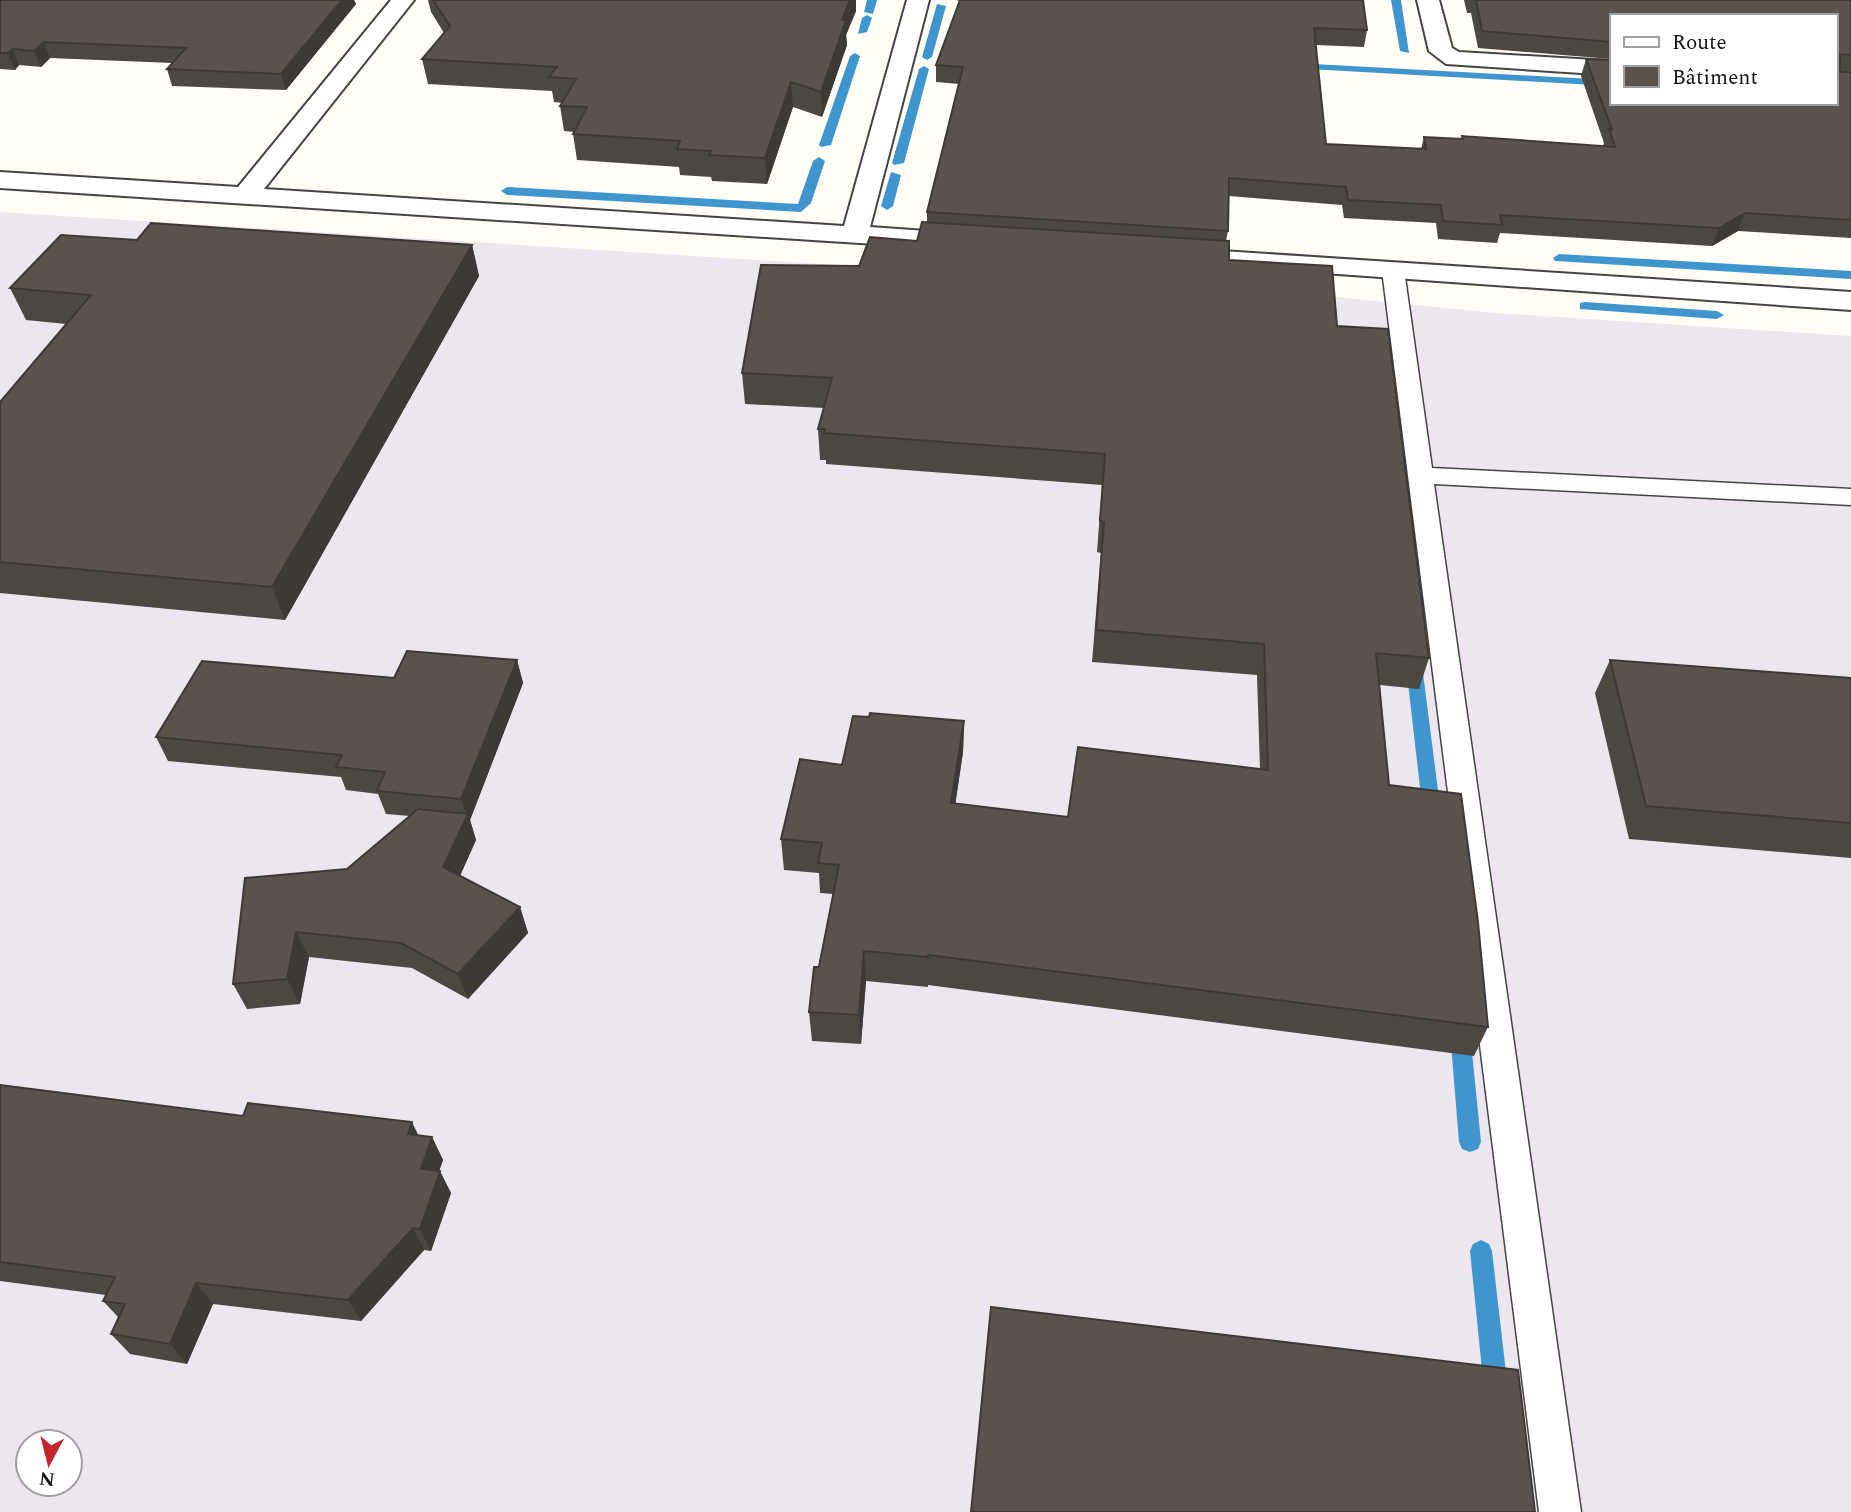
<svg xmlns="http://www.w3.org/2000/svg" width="1851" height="1512" font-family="Spectral,serif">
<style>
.industrial{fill:#eee6ef;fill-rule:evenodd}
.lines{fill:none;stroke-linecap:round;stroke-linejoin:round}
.stream{fill:#3f96cf;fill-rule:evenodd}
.lane-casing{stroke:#444;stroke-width:3}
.street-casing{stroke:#444;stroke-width:4}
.lane{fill:#fff;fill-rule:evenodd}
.street{fill:#fff;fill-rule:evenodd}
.wall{fill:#4d4742}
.shaded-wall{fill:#3f3936}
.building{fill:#5a524d;stroke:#3f3936;stroke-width:2}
</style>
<rect width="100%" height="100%" fill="#fffdf5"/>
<path class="industrial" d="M0 212 1326 296 1495 313 1851 336V1512H0ZM28 1442H70V1484H28Z"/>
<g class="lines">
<path class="stream" d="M867 0H877L873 14 864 12Z
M1391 0H1401L1409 53 1400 51Z
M937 4 946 6 932 57 927 60 922 57Z
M867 15 872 18 867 32 858 34 862 18Z
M855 53 860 56 831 145 821 147 819 145 850 56Z
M1295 63 1611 80V86L1291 68 1290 66Z
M924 66 929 69 904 163 894 165 892 163 919 69Z
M819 157 825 161 811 203 801 212 507 195 501 191 507 187 798 204 813 161Z
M891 172 901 175 893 206 887 210 881 206Z
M1559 254 1851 271V279L1555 261 1553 258Z
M1585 302 1717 311 1724 315 1717 319 1580 309V303Z
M1414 659 1422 665 1441 814 1438 819H1426L1423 814 1406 665Z
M1460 1023 1467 1026 1470 1032 1481 1142 1478 1149 1470 1152 1462 1149 1459 1142 1450 1032 1453 1026Z
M1481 1240 1489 1244 1492 1251 1508 1390 1504 1398 1496 1402 1488 1398 1484 1390 1470 1251 1473 1244Z"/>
<defs>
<path id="lane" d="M1393 263 1401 265 1404 270 1432 468 1851 489V505L1434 484 1581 1512H1539L1382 270 1385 265Z"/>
<path id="street" d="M391 0H414L264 189 844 226 907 0H929L870 227 969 234 979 236 983 242 979 248 969 250 0 188V172L238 187Z
M1417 0H1439L1452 48 1459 52 1611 61V75L1446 64 1429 51Z
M1176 248 1851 292V310L1166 262 1162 256 1166 250Z"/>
</defs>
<use href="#lane" class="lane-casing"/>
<use href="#street" class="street-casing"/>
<use href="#lane" class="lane"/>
<use href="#street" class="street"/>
</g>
<path class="wall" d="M0 0H354L356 4 286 90 172 86 167 69 172 63 50 58 41 67 19 65 15 70 0 69Z
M428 0H856V11L846 35 847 45 822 117 793 107 767 184 712 181 711 177 680 175 679 167 577 160 573 134 574 132 564 131 560 106 562 103 554 102 552 91 428 84 422 59 444 33 431 12Z
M956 0H1363L1367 30 1364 47 1316 45 1326 144 1421 149 1424 137 1462 139V136L1603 146 1604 143 1581 76 1586 59 1835 103 1611 16V59L1478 48 1471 13H1467L1464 0H1851V238L1738 231 1712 246 1500 233 1497 243 1438 239 1436 223 1344 218 1342 205 1229 196 1228 231 1226 241 1229 260 1337 326 1429 658 1419 689 1380 685 1389 785 1488 1027 1474 1056 928 985V987L866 981 861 1044 812 1041 809 1012 833 894 820 893 819 873 784 870 781 839 842 765 869 717 964 721 963 752 955 804 1068 817 1260 769 1257 675 1092 662 1101 553 1097 552 1102 485 826 464V460H820L818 429 824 408 745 404 742 373 859 266 917 241 927 222V212L959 84 936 82V65L960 1Z
M137 240 472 245 479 276 285 620 0 593V402L66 324 26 320 10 288Z
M517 660 523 683 470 820 476 840 460 876 520 907 528 933 468 999 412 968 309 957 300 1004 247 1009 233 984 347 869 410 816 386 814 378 794 346 790 341 777 168 761 156 737 394 678Z
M1610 660 1851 678V858L1629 839 1595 693Z
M0 1085 243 1116 432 1137 443 1160 439 1171 451 1193 431 1251 424 1250 361 1321 213 1304 187 1364 130 1354 111 1334 119 1318 103 1301 106 1295 0 1281Z"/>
<path class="shaded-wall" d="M342 0H354L356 4 286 90 281 74Z
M850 0H856V11L846 35 847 45 822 117 821 92 842 20Z
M44 42 50 58 41 67 34 51Z
M13 49 19 65 15 70 8 53Z
M791 82 793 107 767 184 765 158Z
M1745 213 1738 231 1712 246 1719 228Z
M472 245 479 276 285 620 272 587Z
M517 660 523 683 470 820 476 840 452 893 443 867 467 816 461 799Z
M964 721 963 752 951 834V803Z
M520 907 528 933 468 999 458 974Z
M296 932 309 957 300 1004 287 979Z
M864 951 866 981 861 1044 859 1015Z
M412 1122 423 1145 408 1134Z
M432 1137 443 1160 432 1191 421 1169Z
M440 1171 451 1193 431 1251 420 1229Z
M413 1228 424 1250 361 1321 348 1300Z
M196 1283 213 1304 187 1364 170 1344Z"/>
<path class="building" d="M0 0H342L281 74 167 69 186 48 44 42 34 51 13 49 8 53H0Z
M433 0H850L842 20H846L821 92 791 82 765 158 709 155 711 151 677 149 680 141 573 134 587 107 560 106 576 79 549 77 557 67 422 59 450 26Z
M960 0H1363L1367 30 1314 28 1326 144 1426 149 1424 137 1463 139 1462 136 1615 147 1609 129 1612 130 1586 59 1611 60V103H1835V16H1611V42L1482 31 1476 0H1851V55L1840 54V72H1851V220L1745 213 1719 228 1500 215 1502 225 1443 221 1441 205 1348 200 1346 187 1229 178 1228 231 927 212 963 67 936 65Z
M922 222 1229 241V260L1332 266 1337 326 1388 329 1429 658 1376 653 1389 785 1461 794 1478 922 1488 1027 928 955V957L864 951 859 1015 809 1012 814 967H819L839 865 818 863 822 843 781 839 800 759 842 765 853 716 869 717 870 713 964 721 951 803 1068 817 1078 747 1268 770 1264 644 1096 630 1104 522 1100 521 1105 454 824 433 825 429H818L832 378 742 373 761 265 859 266 870 237 917 241Z
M151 223 472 245 272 587 0 562V402L91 295 10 288 61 235 137 240Z
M407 651 517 660 461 799 377 791 385 772 336 767 342 755 156 737 202 661 394 678Z
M1610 660 1851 678V823L1646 806Z
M418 809 468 814 443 867 520 907 458 974 401 943 296 932 287 979 233 984 245 878 347 869Z
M0 1085 243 1116 248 1103 412 1122 408 1134 432 1137 421 1169 440 1171 420 1229 413 1228 348 1300 196 1283 170 1344 111 1334 125 1304 103 1301 115 1277 0 1262Z
M991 1307 1518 1370 1535 1512H971Z"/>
<rect x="1610" y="14" width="228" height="91" fill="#ffffff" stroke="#a0a0a0" stroke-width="2"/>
<rect x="1624" y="37" width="35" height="10" fill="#ffffff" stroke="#a0a0a0" stroke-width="2"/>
<text x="1672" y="49" font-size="21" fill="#111111">Route</text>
<rect x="1624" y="66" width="35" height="21" fill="#5a524d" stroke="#a0a0a0" stroke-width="2"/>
<text x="1672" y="84" font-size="21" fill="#111111">Bâtiment</text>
<g transform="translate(49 1463) rotate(187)"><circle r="33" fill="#ffffff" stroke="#a0a0a0" stroke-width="2"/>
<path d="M0-5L12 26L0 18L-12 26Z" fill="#c4262e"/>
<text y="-10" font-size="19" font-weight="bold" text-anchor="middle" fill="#111111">N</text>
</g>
</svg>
